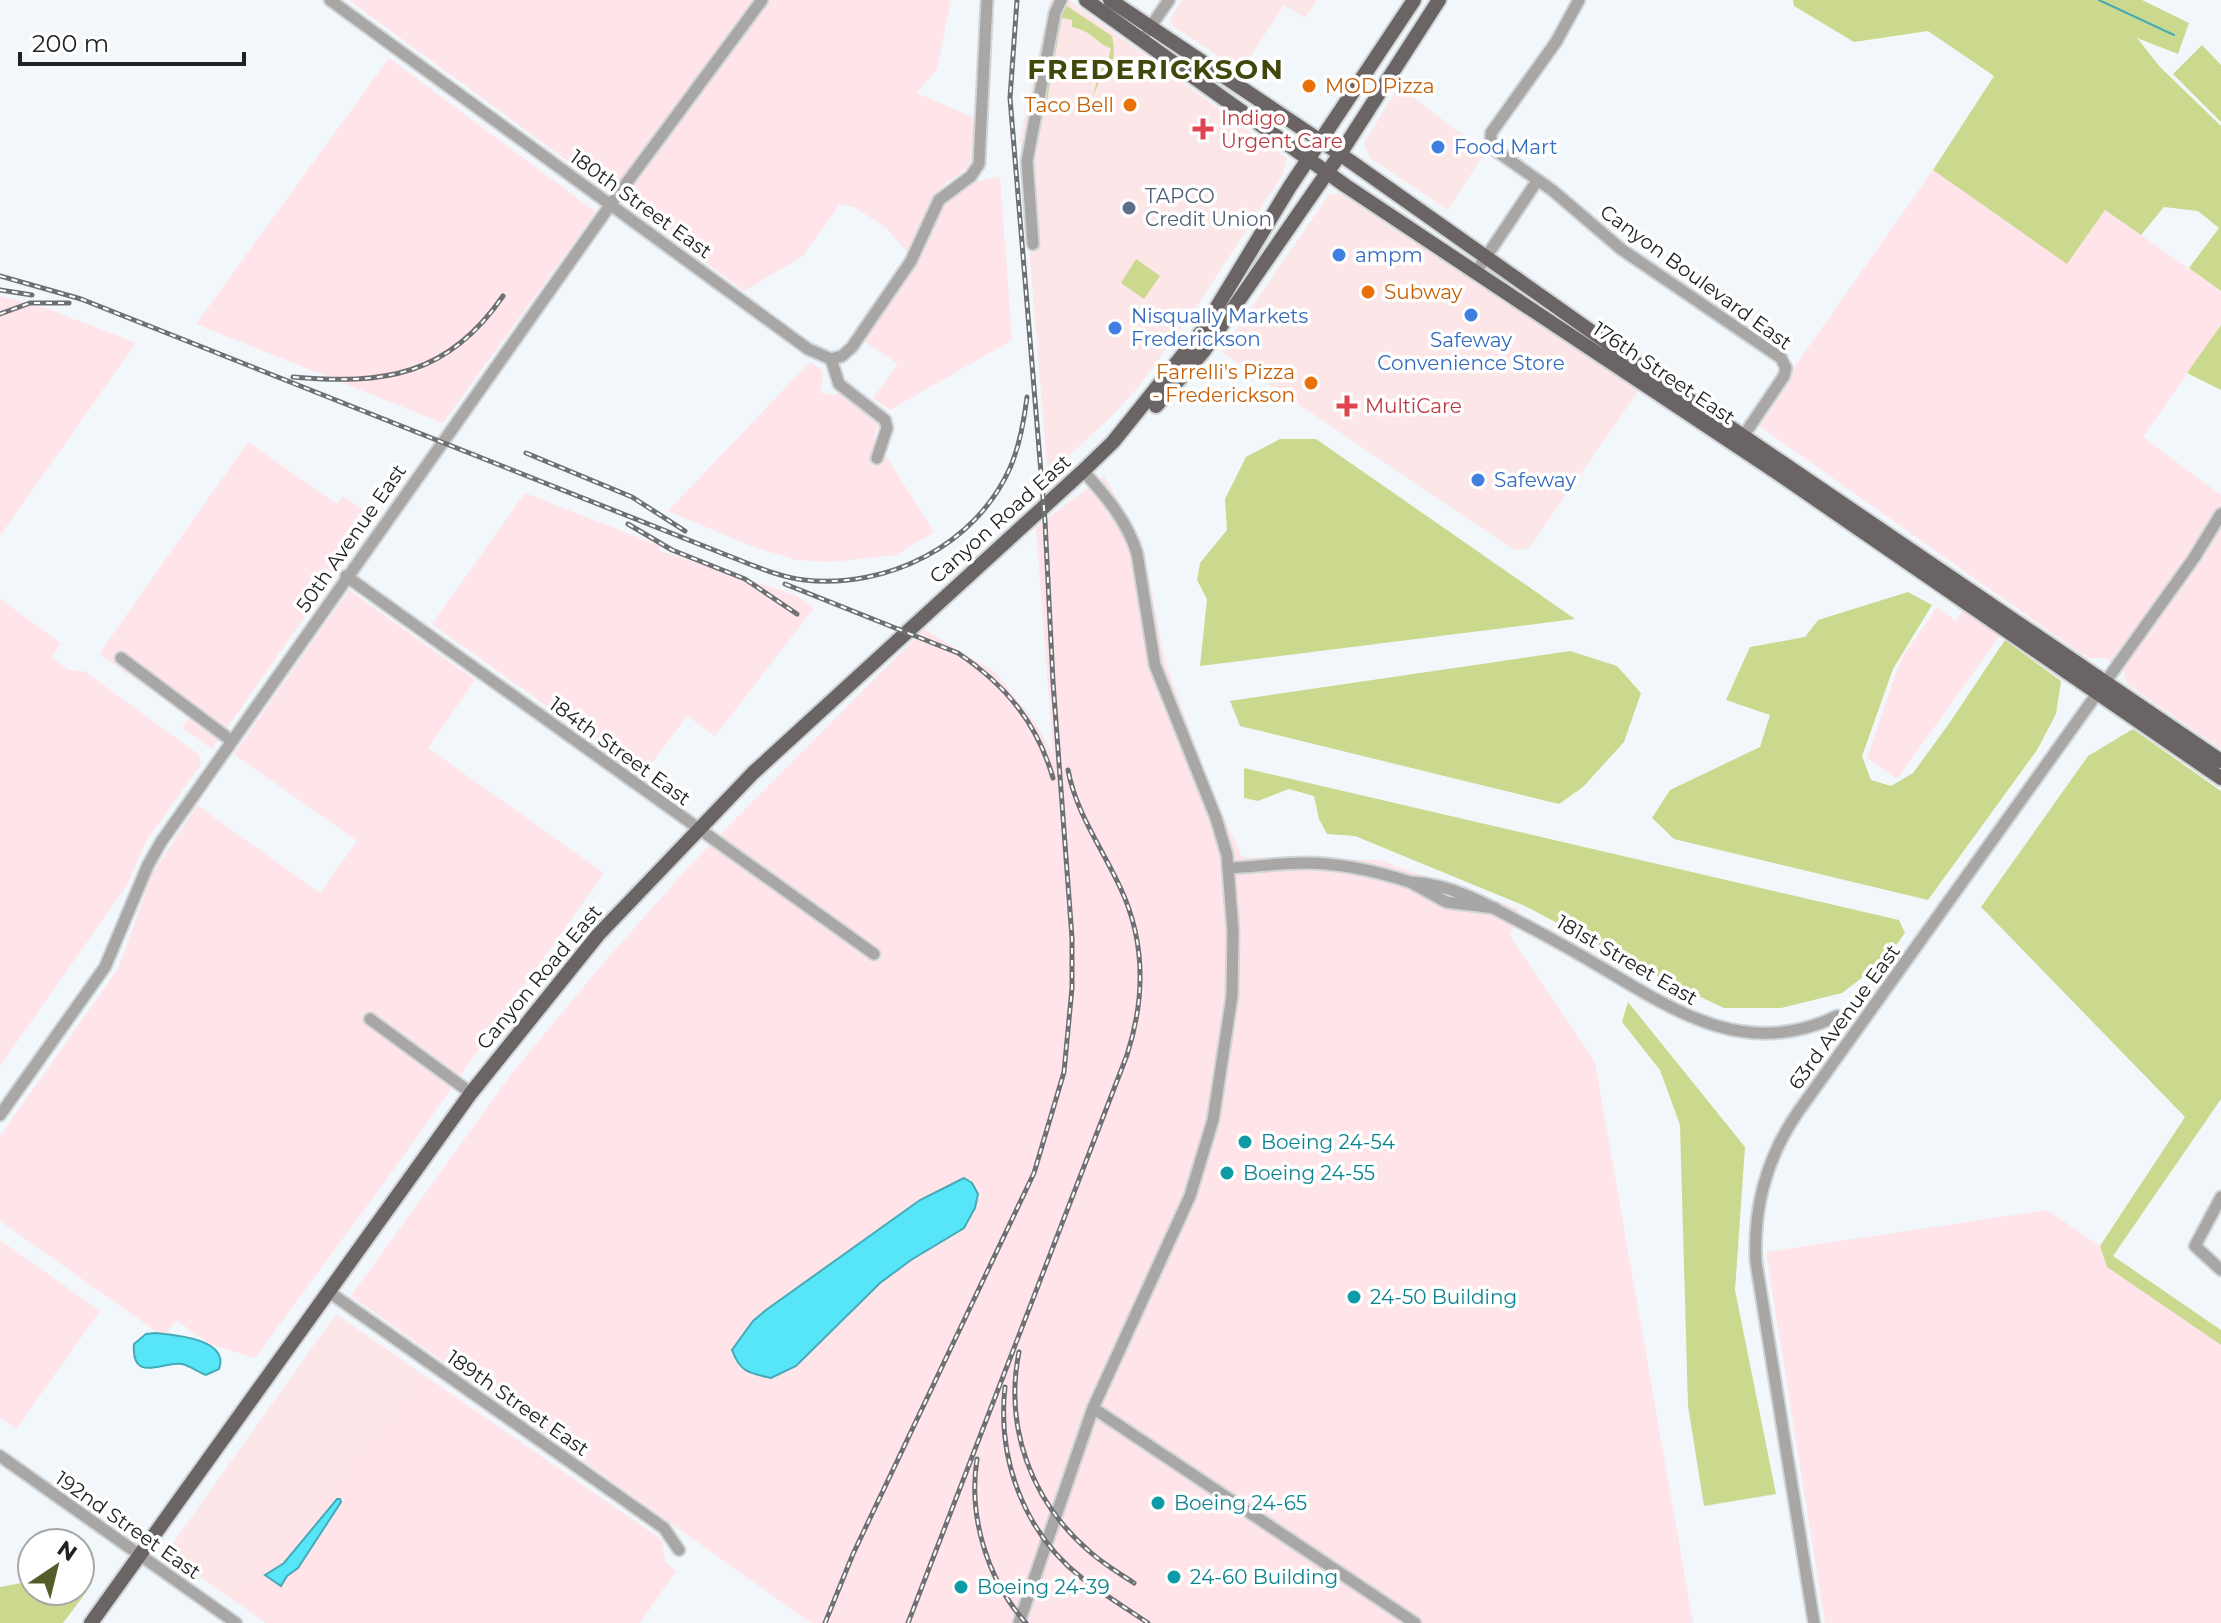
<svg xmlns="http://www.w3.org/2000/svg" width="2221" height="1623" font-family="Montserrat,sans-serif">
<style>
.commercial{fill:#fce6e8}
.industrial{fill:#ffe4e9}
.green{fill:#cbd98e}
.water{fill:#57e5f8;stroke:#46aab8;stroke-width:2}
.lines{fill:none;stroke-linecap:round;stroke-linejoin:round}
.stream{stroke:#46aab8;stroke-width:2}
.minor-casing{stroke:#d0d5d8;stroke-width:15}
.major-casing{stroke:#d0d5d8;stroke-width:18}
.minor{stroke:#a9a6a6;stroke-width:11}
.major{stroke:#6a6564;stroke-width:14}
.rail-casing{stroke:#6e7174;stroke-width:5}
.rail{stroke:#fff;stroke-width:2;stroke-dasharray:6;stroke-linecap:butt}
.food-dot{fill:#e8710a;stroke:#fff;stroke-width:3}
.health-dot{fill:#e0444e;stroke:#fff;stroke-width:3}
.shop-dot{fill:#3f7fe0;stroke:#fff;stroke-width:3}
.service-dot{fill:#5c6f8a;stroke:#fff;stroke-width:3}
.culture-dot{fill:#0f9aa8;stroke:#fff;stroke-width:3}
.labels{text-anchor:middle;stroke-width:7;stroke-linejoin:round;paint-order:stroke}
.food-label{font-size:20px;fill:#c56008;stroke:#fff;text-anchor:start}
.health-label{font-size:20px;fill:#be3a42;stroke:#fff;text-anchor:start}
.shop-label{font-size:20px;fill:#366cbe;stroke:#fff;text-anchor:start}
.service-label{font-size:20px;fill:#4e5e75;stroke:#fff;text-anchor:start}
.street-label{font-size:20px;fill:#202223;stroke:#fff}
.culture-label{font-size:20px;fill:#0d838f;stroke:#fff;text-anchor:start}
.district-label{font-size:28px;font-weight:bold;letter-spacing:2px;fill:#42480c;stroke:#fff}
</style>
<rect width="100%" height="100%" fill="#f2f7fb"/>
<path class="commercial" d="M1050 0H1069L1287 158 1283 174 1193 312 1139 386 1115 413 1048 475 1020 139Z
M1182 0H1317L1305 18 1284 5 1241 71 1173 26 1170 19Z
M1399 86 1485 152 1448 210 1370 158 1364 143Z
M1339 193 1639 390 1529 548 1514 550 1221 352 1328 196Z
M336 1314 425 1376 274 1555 266 1550 233 1600 166 1553Z"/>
<path class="industrial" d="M349 0H951L937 69 917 93 975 118 973 157 967 168 946 183 931 201 909 254 885 227 854 207 840 204 803 256 744 291Z
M389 58 596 212 443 423 196 324Z
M1933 170 2067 263 2105 210 2221 291V325L2143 437 2221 495V749L2127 684 2124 672 2106 658H2087L1755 423Z
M1000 176 1012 340 890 410 873 398 898 364 862 340 941 206 961 185Z
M0 296 48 309 136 343 0 536Z
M810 362 823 371 821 393 836 395 839 393 880 421 874 437 934 532 896 555 831 562 796 560 751 546 668 511Z
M248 442 337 504 343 496 374 518 212 749 182 728 189 717 99 654Z
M1104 476 1142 541 1165 660 1208 782 1242 857 1379 860 1519 909 1510 936 1595 1062 1693 1623H811L351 1296 510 1076 593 975 690 865 924 629 996 673 1036 724 1053 755 1036 527Z
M525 493 660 546 658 550 795 595 814 608 715 736 687 716 643 775 432 624Z
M349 590 475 680 428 748 604 873 394 1169 255 1358 210 1344 176 1320 164 1337 0 1221V1136L118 969 153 872 197 805 320 893 357 841 234 754Z
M0 599 61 643 51 658 69 670 84 671 198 754 201 764 146 841 127 885 0 1066Z
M1937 607 1956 621 1964 609 2001 634 1897 779 1867 758 1901 659Z
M2047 1210 2100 1246 2107 1267 2221 1345V1623H1825L1766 1252Z
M0 1240 100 1311 16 1429 0 1417Z
M425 1376 662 1540 665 1561 676 1571 640 1623H266L233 1600 266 1550 274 1555Z"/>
<path class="green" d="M1793 0H2142L2189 23 2178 54 2137 38 2160 67 2221 126V291L2189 268 2219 228 2198 211 2164 207 2141 235 2105 210 2067 264 1933 170 1994 76 1928 31 1854 42 1794 6Z
M1067 6 1112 36C1115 50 1116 66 1102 71V76L1093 96 1101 66 1108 61 1111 48C1096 44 1095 32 1072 27V20L1062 18 1046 106 1050 112 1042 110 1059 19Z
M2202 45 2221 65V122L2173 74Z
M1136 259 1160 276 1144 299 1121 283Z
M2221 325V390L2187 373Z
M1280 439H1316L1575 619 1200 666 1207 599 1197 580 1200 563 1227 530 1225 499 1246 457Z
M1908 592 1932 605 1893 669 1862 756 1871 780 1891 786 1913 773 1948 725 2005 640 2061 681 2056 714 2037 750 1928 900 1674 839 1652 818 1670 790 1760 747 1770 715 1726 700 1750 647 1805 637 1818 620Z
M1570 651 1617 666 1641 693 1624 742 1583 787 1559 804 1240 726 1230 701Z
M2133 729 2221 791V1099L2113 1256 2221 1330V1345L2107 1267 2100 1246 2185 1117 1981 907 2088 756Z
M1244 768 1899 920 1905 933 1885 960 1842 993 1781 1008H1724L1679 987 1525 906 1355 836 1327 834 1319 819 1314 796 1289 789 1258 801 1244 798Z
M1628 1002 1745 1147 1735 1290 1776 1494 1704 1506 1688 1406 1680 1125 1660 1070 1622 1022Z
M32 1581V1591H80V1587L87 1591 63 1623H0V1587Z"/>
<path class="water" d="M964 1178 972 1183 978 1194 975 1208 964 1228 911 1260 880 1283 796 1366 771 1378C749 1373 740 1372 732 1350L753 1321 766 1310 920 1200Z
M155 1333C175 1335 230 1339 219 1369L206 1375C197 1372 191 1366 182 1364 165 1360 131 1385 134 1344L146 1334Z
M337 1499H340L341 1502 298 1568 287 1576 281 1586 265 1575 284 1563Z"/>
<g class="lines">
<path class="stream" d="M2099 0 2174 35"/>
<defs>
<path id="minor" d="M330 0 808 349 831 359
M1579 0 1556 42 1491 133V143L1495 150 1552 190 1621 249 1781 358 1786 368 1784 376 1744 435
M1147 32 1169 0
M1033 244 1027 161 1055 13 1061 0
M1476 272 1537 181
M831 359 842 356 852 347 911 261 939 200 971 176 979 164 987 0
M831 359 839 384 885 420 887 428 877 458
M346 576 874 954
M121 658 232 741
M1229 868C1254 867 1279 863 1304 863 1340 863 1376 871 1410 882
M1495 908 1446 902 1410 882C1450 884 1483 902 1518 921 1549 937 1579 954 1609 972 1682 1016 1751 1058 1837 1016
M370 1019 471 1093
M0 1115 105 967 148 865 161 842 611 204 762 0
M2221 1197 2195 1246 2221 1270
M329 1292 664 1528 679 1550
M1093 1408 1415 1623
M0 1456 236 1623
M1019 1623 1093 1408 1190 1196 1213 1120 1232 996 1233 931 1227 855 1216 818 1155 665 1137 553C1127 521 1106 496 1083 471
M1814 1623 1756 1262C1753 1206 1767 1157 1798 1112L2194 558 2221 514"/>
<path id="major" d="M1086 0 1346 186 1779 474 2221 778
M1110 0 1340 154 1643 368 2221 761
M1156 406 1203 352 1340 154 1439 0
M91 1623 471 1093 598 935 753 773 1083 471 1113 442 1203 330 1289 188 1414 0"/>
</defs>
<use href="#minor" class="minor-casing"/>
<use href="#major" class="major-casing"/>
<use href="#minor" class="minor"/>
<use href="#major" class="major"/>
<defs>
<path id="rail" d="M0 276 81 299 734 558C757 567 780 577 804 580 887 589 975 546 1010 468 1020 445 1024 421 1027 397
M0 290 32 295
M0 314 30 303H69
M293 377C384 385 448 376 503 296
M526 453 632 497 685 531
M628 524 672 550 745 579 797 614
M785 584 958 653C1006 685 1037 723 1053 778
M1019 1352C1004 1427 1031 1501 1089 1551 1102 1563 1119 1573 1134 1583
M1005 1387C997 1459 1024 1533 1082 1578 1103 1594 1126 1608 1148 1623
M977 1459C968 1516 987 1580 1026 1623
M825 1623 853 1554 1034 1173 1064 1072 1072 988V938L1053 682 1045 521 1010 98 1017 0
M908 1623 1127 1055C1145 999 1146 942 1120 887 1102 848 1076 813 1068 770"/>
</defs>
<use href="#rail" class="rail-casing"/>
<use href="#rail" class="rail"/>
</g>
<g class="food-dot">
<circle cx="1309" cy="86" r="8"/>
<circle cx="1130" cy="105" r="8"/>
<circle cx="1368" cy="292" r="8"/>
<circle cx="1311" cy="383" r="8"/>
</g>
<g class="health-dot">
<path d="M1199 117h8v8h8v8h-8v8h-8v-8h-8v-8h8z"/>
<path d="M1343 394h8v8h8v8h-8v8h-8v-8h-8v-8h8z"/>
</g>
<g class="shop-dot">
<circle cx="1438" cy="147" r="8"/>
<circle cx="1339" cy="255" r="8"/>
<circle cx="1471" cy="315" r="8"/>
<circle cx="1115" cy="328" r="8"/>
<circle cx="1478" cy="480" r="8"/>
</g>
<circle class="service-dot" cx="1129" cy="208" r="8"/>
<g class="culture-dot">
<circle cx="1245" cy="1142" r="8"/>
<circle cx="1227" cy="1173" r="8"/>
<circle cx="1354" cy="1297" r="8"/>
<circle cx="1158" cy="1503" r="8"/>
<circle cx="1174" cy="1577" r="8"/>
<circle cx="961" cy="1587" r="8"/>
</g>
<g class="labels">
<g class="food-label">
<text x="1325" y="93">MOD Pizza</text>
<text x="1114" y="112" text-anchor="end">Taco Bell</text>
<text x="1384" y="299">Subway</text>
<text x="1295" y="379" text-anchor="end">Farrelli's Pizza<tspan x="1295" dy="23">- Frederickson</tspan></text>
</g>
<g class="health-label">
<text x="1221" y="125">Indigo<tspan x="1221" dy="23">Urgent Care</tspan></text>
<text x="1365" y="413">MultiCare</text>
</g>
<g class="shop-label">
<text x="1454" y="154">Food Mart</text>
<text x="1355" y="262">ampm</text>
<text x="1131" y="323">Nisqually Markets<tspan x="1131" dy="23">Frederickson</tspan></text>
<text x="1471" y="347" text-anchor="middle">Safeway<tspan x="1471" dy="23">Convenience Store</tspan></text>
<text x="1494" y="487">Safeway</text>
</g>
<g class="service-label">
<text x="1145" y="203">TAPCO<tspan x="1145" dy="23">Credit Union</tspan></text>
</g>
<g class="street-label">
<text transform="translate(641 204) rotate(36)" y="7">180th Street East</text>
<text transform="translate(1696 277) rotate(36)" y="7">Canyon Boulevard East</text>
<text transform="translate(1664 373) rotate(34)" y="7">176th Street East</text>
<text transform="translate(1000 519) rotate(-42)" y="7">Canyon Road East</text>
<text transform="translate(351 538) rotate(-55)" y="7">50th Avenue East</text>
<text transform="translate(620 751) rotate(36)" y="7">184th Street East</text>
<text transform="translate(1627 960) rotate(30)" y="7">181st Street East</text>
<text transform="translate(539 977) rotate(-50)" y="7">Canyon Road East</text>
<text transform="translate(1844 1017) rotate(-54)" y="7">63rd Avenue East</text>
<text transform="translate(518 1403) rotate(35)" y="7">189th Street East</text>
<text transform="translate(128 1525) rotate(35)" y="7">192nd Street East</text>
</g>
<g class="culture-label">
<text x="1261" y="1149">Boeing 24-54</text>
<text x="1243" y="1180">Boeing 24-55</text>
<text x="1370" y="1304">24-50 Building</text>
<text x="1174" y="1510">Boeing 24-65</text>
<text x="1190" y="1584">24-60 Building</text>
<text x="977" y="1594">Boeing 24-39</text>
</g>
<g class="district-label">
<text x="1156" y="79">FREDERICKSON</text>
</g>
</g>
<g transform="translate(56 1567) rotate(35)"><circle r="38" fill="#ffffff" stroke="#a6a7a7" stroke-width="2"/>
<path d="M0-6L14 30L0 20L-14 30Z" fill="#555c2a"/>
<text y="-12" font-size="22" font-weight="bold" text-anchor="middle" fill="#202223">N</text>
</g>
<path d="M20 52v12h224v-12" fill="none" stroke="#202223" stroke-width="4"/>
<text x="32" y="52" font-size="24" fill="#202223" stroke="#ffffff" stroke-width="6" paint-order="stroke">200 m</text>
</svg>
